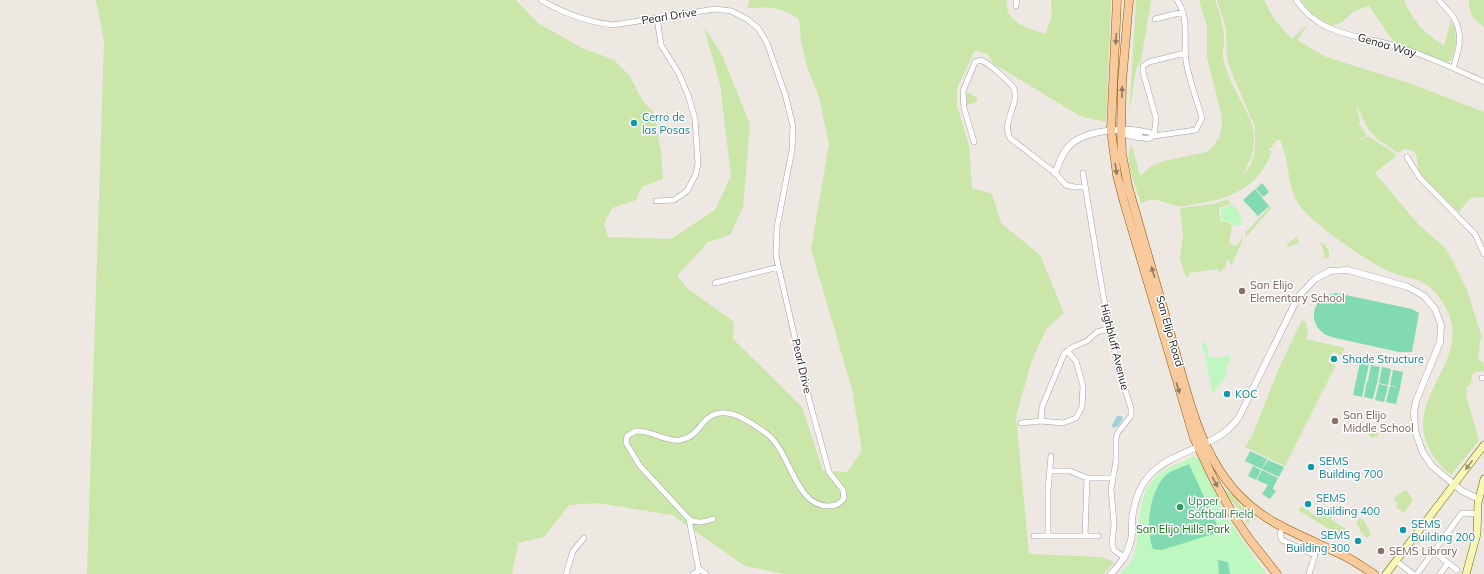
<svg xmlns="http://www.w3.org/2000/svg" width="1484" height="574" font-family="Mulish,sans-serif">
<style>
.grass{fill:#cae6a8}
.park{fill:#bef7bf}
.pitch{fill:#81dab2}
.water{fill:#a2d0d9}
.lines{fill:none;stroke-linecap:round;stroke-linejoin:round}
.minor-casing{stroke:#a2a2a2;stroke-width:6}
.tertiary-casing{stroke:#a2a2a2;stroke-width:7}
.secondary-casing{stroke:#686c08;stroke-width:8}
.primary-casing{stroke:#8e5805;stroke-width:9}
.minor{stroke:#fff;stroke-width:5}
.tertiary{stroke:#fff;stroke-width:6}
.secondary{stroke:#f7f6b5;stroke-width:7}
.primary{stroke:#f8ca9b;stroke-width:8}
.oneway{fill:#957b61}
.oneway2{fill:#949370}
.culture-dot{fill:#0f9aa8;stroke:#fff;stroke-width:1.5}
.education-dot{fill:#8d6e63;stroke:#fff;stroke-width:1.5}
.leisure-dot{fill:#2e9e5b;stroke:#fff;stroke-width:1.5}
.labels{text-anchor:middle;stroke-width:3;stroke-linejoin:round;paint-order:stroke}
.street-label{font-size:11px;fill:#1b1b1b;stroke:#fff}
.culture-label{font-size:11px;fill:#0d838f;stroke:#fff;text-anchor:start}
.education-label{font-size:11px;fill:#785e54;stroke:#fff;text-anchor:start}
.leisure-label{font-size:11px;fill:#27864d;stroke:#fff;text-anchor:start}
.park-label{font-size:11px;fill:#0f7411;stroke:#fff}
</style>
<rect width="100%" height="100%" fill="#ede8e1"/>
<path class="grass" d="M96 0H516L539 24 582 48 614 60 629 75 644 103 654 112 661 151 663 179 642 187 636 200 612 208 604 224 608 237 671 239 715 210 731 176 720 84 704 27 722 55 750 124 743 207 730 235 708 242 677 276 687 288 734 322 733 339 802 407 823 471 847 472 862 451 852 389 811 249 829 144 819 97 806 64 801 41 799 19C780 6 770 7 747 8L750 0H1007C1003 22 1030 29 1045 34L1052 16 1051 0H1111L1106 122 1080 116 994 64 987 54 975 50 957 88V106L969 145 972 188 992 194 1001 223 1040 255 1064 313 1047 328 1032 360 1016 416 1029 554 1101 557 1114 562 1104 574H785L745 566 672 515 597 503 569 505 544 537 518 543 512 574H87L104 41Z
M1136 0H1151L1141 61 1136 69 1129 115Z
M1199 0H1215C1219 12 1223 24 1224 36 1225 43 1222 51 1223 57 1231 103 1275 125 1242 175L1246 172 1251 164 1255 151V127L1227 61 1226 28 1217 0H1264L1274 19 1292 39 1309 23 1297 40 1326 57 1409 83 1484 112V197L1470 198 1459 212C1445 200 1429 188 1420 172 1416 165 1419 158 1414 151L1404 149 1398 153 1376 138 1368 129 1356 104 1360 121 1358 123 1367 135 1352 145 1368 136 1397 155 1375 173 1418 224 1445 248 1453 261 1467 290 1482 338 1480 341 1478 359 1484 364V371L1475 372 1472 375 1471 383 1467 387 1466 395 1479 440 1451 475C1380 412 1469 373 1450 317 1445 303 1435 289 1422 282 1414 278 1404 277 1396 274 1390 272 1385 269 1379 266 1361 257 1311 222 1300 206 1286 187 1290 161 1280 140H1277L1269 150 1272 152C1268 160 1264 169 1258 176 1244 192 1222 200 1201 203 1194 204 1186 207 1179 206 1166 205 1154 194 1141 204 1137 186 1122 163 1132 145L1140 176 1150 167 1163 161 1207 152 1214 145 1220 136 1222 126 1221 113 1207 57V27Z
M1301 0H1404C1415 25 1423 31 1444 46L1451 20C1457 33 1458 48 1450 61L1446 62 1393 41 1369 6 1354 11 1342 22 1332 26 1311 13Z
M1469 0H1484V27C1474 21 1468 12 1469 0Z
M967 92 978 98 976 102 967 105Z
M1228 199 1231 204 1219 208 1221 222H1228L1232 225 1229 244 1237 246 1243 236 1242 242 1231 266 1230 260 1226 261V266L1220 273 1218 269 1189 273V276L1186 277 1180 258 1183 236 1180 208 1213 204Z
M1270 206 1272 207 1246 237 1245 231H1247Z
M1297 236 1299 243 1288 247 1287 244Z
M1323 243 1329 251V258H1322L1325 256 1322 246 1319 244Z
M1302 320 1306 323 1308 331 1306 339 1345 348 1341 355 1333 352 1328 362 1335 365V367L1285 466 1245 447 1252 436 1279 368Z
M1377 430 1378 436 1371 438 1366 431Z
M1223 488 1237 498 1239 504 1257 520H1250L1248 525 1233 502H1230Z
M1406 490 1413 500 1404 513 1397 508V503L1394 499 1397 495Z
M1301 506 1314 515 1323 509 1330 510 1332 520 1347 530 1342 537 1298 510Z
M1361 518 1365 522 1371 535 1367 538 1363 535 1356 522Z"/>
<path class="park" d="M1233 205 1240 214 1242 225 1236 226 1229 221H1222L1221 209Z
M1206 341 1209 358 1216 357 1217 359 1229 355 1231 356 1226 370 1227 375 1213 393 1202 344Z
M1194 456 1200 460 1228 519 1266 574H1119C1124 569 1131 564 1133 558 1144 530 1133 497 1158 475 1167 467 1183 462 1194 456Z"/>
<path class="pitch" d="M1262 183 1269 192 1263 197 1256 189Z
M1255 189 1269 206 1258 216 1243 200Z
M1336 293 1412 309 1419 313 1412 352H1399L1331 337C1306 329 1309 296 1336 293Z
M1360 362 1369 364 1362 397 1353 395Z
M1371 365 1380 367 1377 383 1368 381Z
M1382 367 1391 369 1388 385 1379 383Z
M1393 370 1403 372 1400 388 1390 385Z
M1367 381 1377 383 1373 399 1364 397Z
M1379 384 1388 386 1384 402 1375 400Z
M1390 386 1400 388 1396 404 1386 402Z
M1250 451 1267 459 1262 469 1245 461Z
M1268 460 1284 467 1279 477 1262 469Z
M1189 464 1217 525 1213 534 1162 550 1153 549C1145 528 1149 492 1166 475 1172 470 1183 467 1189 464Z
M1253 466 1261 470 1256 480 1248 476Z
M1262 470 1278 478 1273 488H1272L1276 491 1270 499 1262 494 1268 485 1257 480Z
M1218 560 1228 562 1230 574H1219Z"/>
<path class="water" d="M1117 416H1122L1123 419 1118 426 1113 428 1112 425Z"/>
<g class="lines">
<defs>
<path id="minor" d="M541 0C563 13 587 22 613 25L715 9 731 11 747 19 758 28 767 43 785 94 793 126 792 150 777 227 776 256 810 403 829 472 843 490 844 498C841 503 835 506 829 506 795 507 791 452 767 434 749 421 722 400 703 423 696 431 692 438 680 440 665 442 651 430 636 431L627 436 626 443 640 466 689 519 699 571
M1296 0C1323 39 1361 34 1402 48 1430 57 1457 70 1484 82
M1439 0C1444 7 1453 14 1456 22 1463 38 1458 53 1453 68
M1016 6 1017 0
M1155 19 1183 12
M1154 136 1149 132 1140 131 1139 137 1148 139 1154 136 1196 130 1202 118C1197 100 1189 80 1186 61 1183 41 1190 18 1177 0
M1154 136 1156 118 1143 72V66L1149 62 1185 53
M974 142 964 108 963 91 975 62 981 60C989 64 995 69 1001 75 1005 79 1012 84 1014 89 1020 103 1001 122 1010 138L1055 173 1066 185 1074 187H1084
M1407 157 1420 178 1475 234 1484 254
M1083 173 1103 294 1118 368 1131 408V416L1118 432 1116 438V461L1111 489 1114 523 1112 545 1114 550 1125 558
M656 201 674 200 687 191 696 174 698 164 695 119 688 95 678 72 661 45 657 18
M715 283 779 267
M1482 378H1484
M1041 421 1042 407 1064 354 1071 348 1087 341 1097 332 1111 328
M1021 423 1041 421 1063 423 1076 418 1082 407 1083 386 1076 361 1067 351
M1051 471H1070L1087 478H1112
M689 519C697 524 705 522 713 519
M1282 527 1280 535 1282 540 1315 555 1309 574
M1048 535V490L1051 456
M1034 536H1098
M1085 536 1087 478
M1433 551 1448 563 1440 574
M1396 561 1413 574
M1448 563 1457 570
M566 574 573 551 584 538
M693 574 701 570 706 574
M1417 574 1462 513 1478 514"/>
<path id="tertiary" d="M1121 131 1127 135 1139 137
M1055 173C1058 167 1060 159 1064 153 1076 130 1118 128 1140 131
M1111 574C1120 564 1128 554 1131 540 1133 532 1131 522 1133 513 1135 501 1140 486 1148 477 1173 448 1218 449 1239 417L1298 297 1315 279 1330 271 1348 270 1408 287 1424 296 1435 309 1441 325 1440 342 1416 401 1414 412 1415 431 1423 453 1432 466 1462 491 1479 499"/>
<path id="secondary" d="M1386 574 1484 445
M1466 574 1477 534 1478 503 1484 479"/>
<path id="primary" d="M1117 0 1111 130 1117 175 1124 202 1194 438 1213 478 1233 515 1250 540 1277 574
M1129 0 1122 82 1121 131 1122 154 1128 186C1142 235 1156 283 1170 332 1186 388 1198 454 1241 497 1268 525 1306 537 1340 554 1352 559 1363 567 1374 574"/>
</defs>
<use href="#minor" class="minor-casing"/>
<use href="#tertiary" class="tertiary-casing"/>
<use href="#secondary" class="secondary-casing"/>
<use href="#primary" class="primary-casing"/>
<use href="#minor" class="minor"/>
<use href="#tertiary" class="tertiary"/>
<use href="#secondary" class="secondary"/>
<use href="#primary" class="primary"/>
</g>
<defs><path id="oneway-solid" d="M-6-.8H1V-3.2L6.5 0L1 3.2V.8H-6Z"/></defs>
<g class="oneway">
<use href="#oneway-solid" transform="translate(1116 39) rotate(94)"/>
<use href="#oneway-solid" transform="translate(1122 92) rotate(-89)"/>
<use href="#oneway-solid" transform="translate(1116 169) rotate(82)"/>
<use href="#oneway-solid" transform="translate(1153 272) rotate(-106)"/>
<use href="#oneway-solid" transform="translate(1178 388) rotate(73)"/>
<use href="#oneway-solid" transform="translate(1215 482) rotate(61)"/>
</g>
<use class="oneway2" href="#oneway-solid" transform="translate(1469 465) rotate(127)"/>
<g class="culture-dot">
<circle cx="634" cy="123" r="4"/>
<circle cx="1334" cy="359" r="4"/>
<circle cx="1227" cy="394" r="4"/>
<circle cx="1311" cy="467" r="4"/>
<circle cx="1308" cy="504" r="4"/>
<circle cx="1403" cy="530" r="4"/>
<circle cx="1358" cy="541" r="4"/>
</g>
<g class="education-dot">
<circle cx="1242" cy="291" r="4"/>
<circle cx="1335" cy="421" r="4"/>
<circle cx="1381" cy="551" r="4"/>
</g>
<circle class="leisure-dot" cx="1180" cy="507" r="4"/>
<g class="labels">
<g class="street-label">
<text transform="translate(669 16) rotate(-9)" y="4">Pearl Drive</text>
<text transform="translate(1387 45) rotate(16)" y="4">Genoa Way</text>
<text transform="translate(1170 331) rotate(74)" y="4">San Elijo Road</text>
<text transform="translate(1115 347) rotate(76)" y="4">Highbluff Avenue</text>
<text transform="translate(802 366) rotate(77)" y="4">Pearl Drive</text>
</g>
<g class="culture-label">
<text x="642" y="121">Cerro de<tspan x="642" dy="13">las Posas</tspan></text>
<text x="1342" y="363">Shade Structure</text>
<text x="1235" y="398">KOC</text>
<text x="1319" y="465">SEMS<tspan x="1319" dy="13">Building 700</tspan></text>
<text x="1316" y="502">SEMS<tspan x="1316" dy="13">Building 400</tspan></text>
<text x="1411" y="528">SEMS<tspan x="1411" dy="13">Building 200</tspan></text>
<text x="1350" y="539" text-anchor="end">SEMS<tspan x="1350" dy="13">Building 300</tspan></text>
</g>
<g class="education-label">
<text x="1250" y="289">San Elijo<tspan x="1250" dy="13">Elementary School</tspan></text>
<text x="1343" y="419">San Elijo<tspan x="1343" dy="13">Middle School</tspan></text>
<text x="1389" y="555">SEMS Library</text>
</g>
<g class="leisure-label">
<text x="1188" y="505">Upper<tspan x="1188" dy="13">Softball Field</tspan></text>
</g>
<g class="park-label">
<text x="1183" y="533">San Elijo Hills Park</text>
</g>
</g>
</svg>
